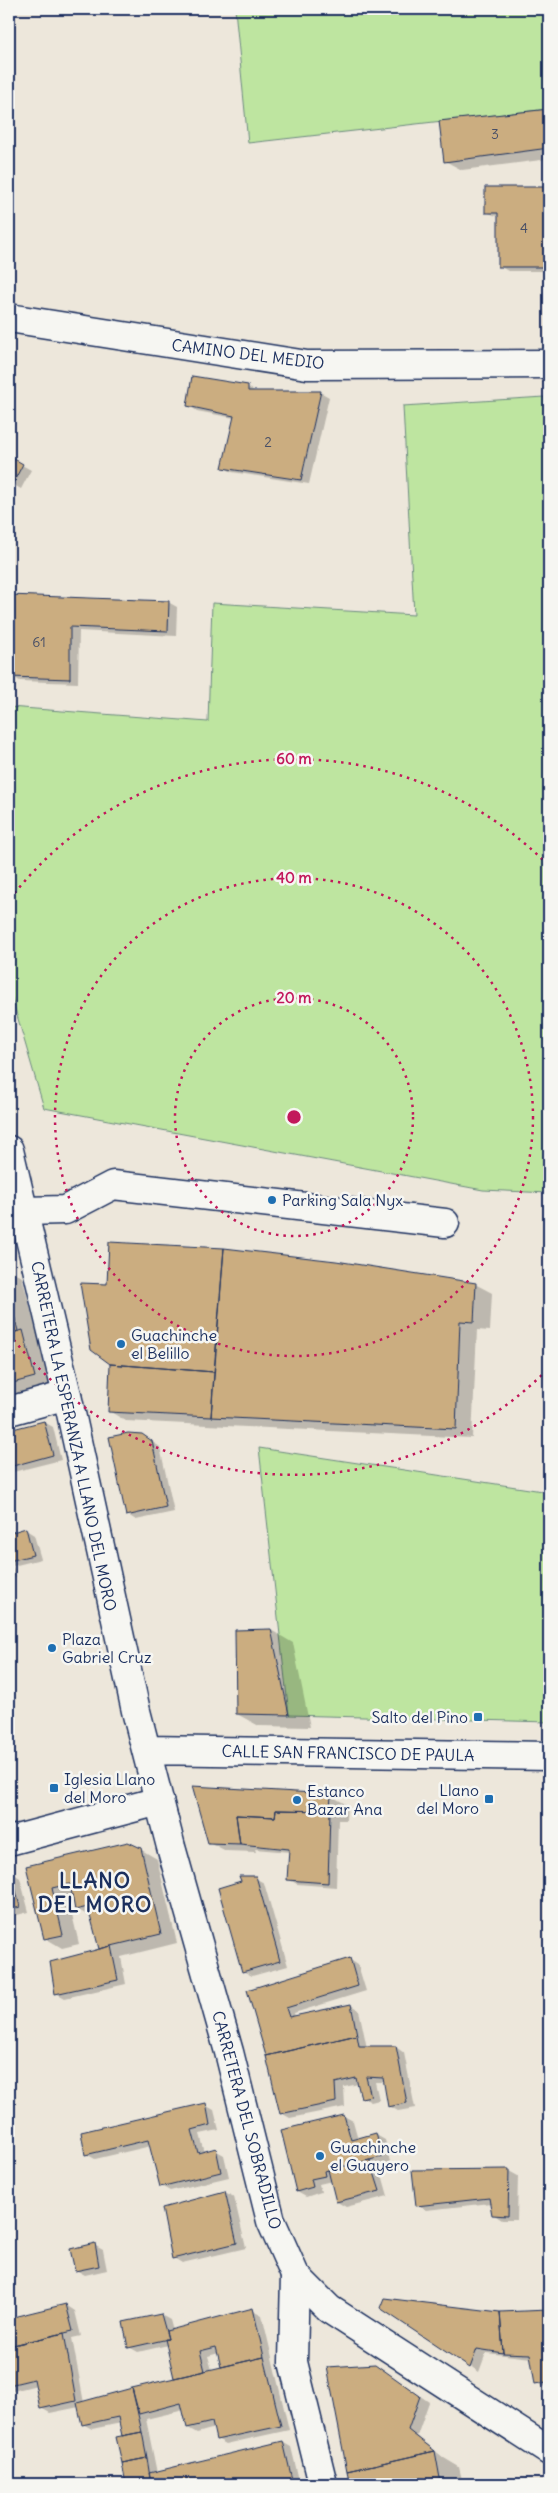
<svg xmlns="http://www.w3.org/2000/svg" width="558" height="2493" font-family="Delius,sans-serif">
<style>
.green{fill:#bee5a0;stroke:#6c8a7f}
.shadow{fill:#0003;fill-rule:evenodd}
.building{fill:#cbad80;stroke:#1b2f5e}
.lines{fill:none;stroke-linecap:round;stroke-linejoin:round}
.minor-casing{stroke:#1b2f5e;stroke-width:31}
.major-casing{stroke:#1b2f5e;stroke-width:31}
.minor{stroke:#f6f6f2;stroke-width:28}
.major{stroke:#f6f6f2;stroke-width:28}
.ring{fill:none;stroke:#c2185b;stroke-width:2.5;stroke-dasharray:2.5 5}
.poi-dot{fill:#1f6fb2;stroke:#f6f6f2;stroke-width:2}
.labels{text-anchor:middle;stroke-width:5;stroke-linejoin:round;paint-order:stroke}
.number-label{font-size:14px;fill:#474e66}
.street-label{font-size:16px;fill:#1b2f5e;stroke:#f6f6f2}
.poi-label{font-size:16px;fill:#1b2f5e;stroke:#f6f6f2;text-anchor:start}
.district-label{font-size:21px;font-weight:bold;letter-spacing:1px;fill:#1b2f5e;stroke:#f6f6f2}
.centre{fill:#c2185b;stroke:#f6f6f2;stroke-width:2.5}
.ring-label{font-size:15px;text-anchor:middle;font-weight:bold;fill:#c2185b;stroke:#f6f6f2;stroke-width:5;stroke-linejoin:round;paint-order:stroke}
</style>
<rect width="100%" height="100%" fill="#ede7db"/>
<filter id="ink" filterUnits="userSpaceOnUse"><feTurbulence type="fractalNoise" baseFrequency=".02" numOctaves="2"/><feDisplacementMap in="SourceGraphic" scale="10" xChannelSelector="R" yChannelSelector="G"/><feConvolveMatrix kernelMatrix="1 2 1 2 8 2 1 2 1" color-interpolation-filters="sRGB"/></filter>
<g filter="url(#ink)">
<path class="green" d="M235 9H549V109L248 143Z
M544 397 549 414V1193L483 1190 44 1108 9 988V707L208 722 212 603 414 615 403 406Z
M259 1448 549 1492V1722L289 1715Z"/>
<path class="shadow" d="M549 110V159L462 170 445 161 440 122Z
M486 188H549V271H508L499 266V217L486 212Z
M248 387 256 392H320L329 397 309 484 232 472 223 467 234 418 197 411 188 405Z
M9 458 31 470 21 489 12 484 9 490Z
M9 596 168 602 177 607 176 636 79 631 78 683 20 681 11 676 12 656H9Z
M9 1269 22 1277 51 1386 9 1397Z
M475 1284 492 1293 490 1331 477 1330 472 1438 126 1421 109 1411 218 1308Z
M44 1422 53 1427 61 1460 9 1473V1432Z
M142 1435 160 1447 174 1512 136 1520 128 1515Z
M26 1530 34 1535 41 1559 13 1566 16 1577 9 1578V1534Z
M271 1630 293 1643 310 1727 259 1726 237 1714Z
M330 1795 347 1805 346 1820H338L336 1887 297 1884 288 1879 290 1852 255 1849 256 1852 226 1851 209 1842Z
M140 1849 157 1859 177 1943 121 1957 126 1984 65 1998 56 1993 102 1950 92 1918 77 1909 74 1896 68 1897 79 1944 62 1948 45 1938 28 1867Z
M11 1872 20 1878 29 1912 9 1917V1873Z
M255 1878 264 1883 288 1966 252 1976 243 1971 242 1882Z
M349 1959 358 1965 366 1991 294 2013 295 2017 351 2005 359 2010 367 2048 396 2047 404 2053 415 2108 398 2111 389 2106 385 2082H375L379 2100 371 2102 362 2097 359 2084 344 2087 345 2107 290 2118 281 2113 248 1990Z
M205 2105 214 2110 219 2130 200 2134 205 2153 215 2150 224 2155 229 2177 170 2191 161 2186 151 2146 95 2159 86 2154Z
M344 2116 353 2121 358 2139 376 2135 385 2140 390 2162 379 2164 388 2196 346 2207 337 2202 332 2181 319 2184 321 2192 306 2197 297 2192Z
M509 2171 518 2176 517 2220H502L493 2214 491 2203 426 2210 417 2205Z
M225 2192 234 2197 246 2248 182 2263 174 2258Z
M94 2245 103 2250 107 2270 85 2275 76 2270Z
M66 2305 75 2311 81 2336 72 2338 84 2403 176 2378 168 2345 138 2352 129 2347 161 2315 170 2320 173 2331 253 2310 262 2315 289 2430 226 2444 217 2439 215 2428 197 2433 188 2428 184 2410 146 2419 157 2473 282 2442 291 2447 300 2484H127L118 2438 124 2437 121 2423 92 2429 83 2424 79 2407 50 2413 41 2408 37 2385 9 2392V2319ZM219 2353 222 2368 212 2370 208 2356Z
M382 2307 500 2313 549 2311V2397L548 2388 536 2383 532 2358 486 2353 479 2372Z
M375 2365 429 2402 417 2436 444 2458 459 2467 463 2484H352L329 2368Z"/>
<path class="building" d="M549 109V148L444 162 439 121Z
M485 187H549V267H498V213H485Z
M192 376 248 385V391H321L301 480 222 468 234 416 187 406Z
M9 456 23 464 12 485 9 483Z
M9 595 169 601 168 631 70 627V679L10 677Z
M109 1242 224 1248 214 1372 110 1364 91 1350 80 1283 107 1284Z
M224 1248 336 1261 476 1283 474 1322 460 1321 456 1429 211 1417Z
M9 1295 18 1331 9 1334Z
M23 1330 35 1377 9 1384V1334Z
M110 1364 214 1372 211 1417 108 1412Z
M44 1421 53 1455 9 1467V1430Z
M128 1433 142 1434 152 1441 166 1507 126 1516 109 1437Z
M26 1528 33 1555 9 1561V1533Z
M271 1629 289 1715 236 1714 235 1630Z
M192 1786 331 1794 330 1811 276 1810 275 1817 236 1815 240 1844 208 1843Z
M276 1810 330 1811 328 1883 287 1880 289 1849 240 1844 236 1815 275 1817Z
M128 1842 141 1848 161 1934 99 1949 88 1907 75 1910 70 1884 52 1888 63 1935 44 1939 26 1866Z
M11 1871 20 1907 9 1910V1872Z
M239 1876H256L280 1961 242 1972 218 1888 241 1881Z
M111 1946 118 1980 55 1994 50 1962Z
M350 1958 358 1986 286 2008 289 2017 351 2004 357 2035 266 2056 247 1990Z
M357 2035 359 2046H396L407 2103 388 2107 383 2078 366 2077 371 2096 361 2098 356 2078 335 2083 336 2102 280 2114 266 2056Z
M206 2103 210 2125 192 2130 198 2153 216 2148 221 2172 160 2187 148 2140 85 2155 81 2132Z
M344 2115 351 2140 376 2133 382 2157 324 2171 325 2176 311 2179 313 2187 296 2192 281 2130Z
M370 2160 380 2191 336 2202 328 2170Z
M509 2169 508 2216 492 2215 489 2198 416 2206 412 2170Z
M225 2191 237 2243 172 2259 162 2208Z
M95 2243 99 2266 75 2271 70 2249Z
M384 2298 500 2312 503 2353 477 2349 470 2368 380 2308Z
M66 2304 73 2331 9 2346V2318Z
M253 2308 264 2357 221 2367 216 2347 200 2351 205 2371 174 2378 165 2339H168L166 2331Z
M549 2310V2409L546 2382 535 2384 530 2354 503 2353 500 2312Z
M161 2314 168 2339 128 2348 123 2322Z
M64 2333 76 2401 40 2409 34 2379 9 2385V2346Z
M264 2357 281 2426 216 2440 212 2422 187 2428 181 2403 139 2414 132 2388Z
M375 2364 420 2396 408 2430 435 2451 347 2471 327 2367Z
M132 2388 142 2432 122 2436 118 2417 82 2425 77 2403Z
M142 2432 147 2458 122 2463 116 2437Z
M283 2441 293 2484H250L249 2480 232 2484H151L149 2473Z
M435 2451 441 2484H350L347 2471Z
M147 2458 151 2484H126L122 2463Z"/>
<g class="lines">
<defs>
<path id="minor" d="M9 318 307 365 549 364
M24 1211 65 1210 113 1185 445 1223
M9 1411 67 1395
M9 1841 159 1801
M295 2275 293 2362 323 2484"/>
<path id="major" d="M9 1150 67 1395 136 1711 171 1847 229 2052 271 2221 295 2275 329 2309 549 2451
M146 1750 549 1756"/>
</defs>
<use href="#minor" class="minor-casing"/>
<use href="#major" class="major-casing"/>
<use href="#minor" class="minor"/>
<use href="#major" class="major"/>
</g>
</g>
<g class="ring">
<circle cx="294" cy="1117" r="119"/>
<circle cx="294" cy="1117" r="239"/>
<path d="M547 1370A358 358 0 0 1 10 1335M10 899A358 358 0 0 1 547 864"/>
</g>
<g class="poi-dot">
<circle cx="272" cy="1200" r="5"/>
<circle cx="121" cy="1344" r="5"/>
<circle cx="52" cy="1648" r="5"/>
<rect x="473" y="1712" width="10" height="10" rx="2.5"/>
<rect x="49" y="1783" width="10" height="10" rx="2.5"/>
<rect x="484" y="1794" width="10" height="10" rx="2.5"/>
<circle cx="297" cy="1800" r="5"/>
<circle cx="320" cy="2156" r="5"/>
</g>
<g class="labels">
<g class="number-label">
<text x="495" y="139">3</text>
<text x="524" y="233">4</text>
<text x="268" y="447">2</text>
<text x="39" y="647">61</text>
</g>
<g class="street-label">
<text transform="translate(248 354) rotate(7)" y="6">CAMINO DEL MEDIO</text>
<text transform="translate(74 1436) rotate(78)" y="6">CARRETERA LA ESPERANZA A LLANO DEL MORO</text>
<text transform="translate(348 1753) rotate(1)" y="6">CALLE SAN FRANCISCO DE PAULA</text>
<text transform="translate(247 2120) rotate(75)" y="6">CARRETERA DEL SOBRADILLO</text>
</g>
<g class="poi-label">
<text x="282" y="1206">Parking Sala Nyx</text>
<text x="131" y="1341">Guachinche<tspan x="131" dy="18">el Belillo</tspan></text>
<text x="62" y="1645">Plaza<tspan x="62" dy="18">Gabriel Cruz</tspan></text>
<text x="468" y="1723" text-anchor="end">Salto del Pino</text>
<text x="64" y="1785">Iglesia Llano<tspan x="64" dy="18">del Moro</tspan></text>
<text x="479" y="1796" text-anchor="end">Llano<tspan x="479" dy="18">del Moro</tspan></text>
<text x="307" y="1797">Estanco<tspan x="307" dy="18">Bazar Ana</tspan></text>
<text x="330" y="2153">Guachinche<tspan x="330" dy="18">el Guayero</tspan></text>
</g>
<g class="district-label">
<text x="95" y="1888">LLANO<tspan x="95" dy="24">DEL MORO</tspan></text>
</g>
</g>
<circle cx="294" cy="1117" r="8" class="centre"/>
<g class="ring-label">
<text x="294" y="764">60 m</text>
<text x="294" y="883">40 m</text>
<text x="294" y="1003">20 m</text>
</g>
<rect width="558" height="2493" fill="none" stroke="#f6f6f2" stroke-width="30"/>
<rect x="15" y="15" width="528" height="2463" fill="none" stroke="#1b2f5e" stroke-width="2" filter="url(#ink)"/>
</svg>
